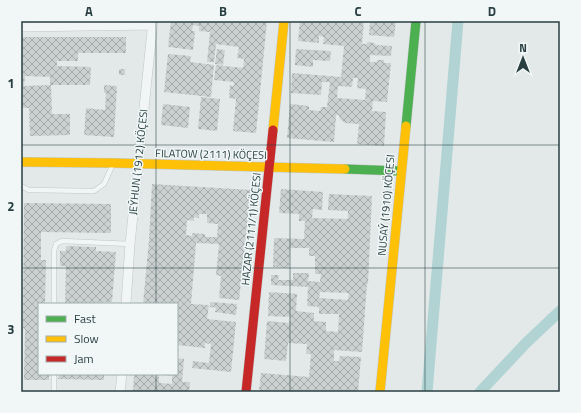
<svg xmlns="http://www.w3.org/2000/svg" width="581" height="413" font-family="'Titillium Web',sans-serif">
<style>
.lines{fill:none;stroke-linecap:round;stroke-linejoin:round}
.canal{stroke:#b1d3d3;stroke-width:11}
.building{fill:url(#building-cross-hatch);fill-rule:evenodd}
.lane-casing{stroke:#c1c6c6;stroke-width:5.5}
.street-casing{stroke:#c1c6c6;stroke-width:10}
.fast-casing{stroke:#c1c6c6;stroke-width:10}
.slow-casing{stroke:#c1c6c6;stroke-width:10}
.jam-casing{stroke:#c1c6c6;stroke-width:10}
.lane{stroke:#f2f5f5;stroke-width:4.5}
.street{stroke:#f2f5f5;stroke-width:9}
.fast{stroke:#4caf50;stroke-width:9}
.slow{stroke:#ffc107;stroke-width:9}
.jam{stroke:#c62828;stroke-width:9}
.grid{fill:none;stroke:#293f42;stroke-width:1;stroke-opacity:0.55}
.labels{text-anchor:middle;stroke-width:3;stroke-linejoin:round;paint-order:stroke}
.street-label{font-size:11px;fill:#293f42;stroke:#f1f7f7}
.neatline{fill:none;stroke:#293f42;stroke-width:1.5}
.grid-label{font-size:13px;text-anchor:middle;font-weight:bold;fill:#293f42}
</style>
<defs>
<pattern id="building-cross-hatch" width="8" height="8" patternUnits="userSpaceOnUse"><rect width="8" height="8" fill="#cbd0d0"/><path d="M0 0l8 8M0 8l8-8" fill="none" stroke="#a5aaaa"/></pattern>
</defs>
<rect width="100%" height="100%" fill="#e3e8e8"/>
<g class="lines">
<path class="canal" d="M427 392 458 21
M480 392 526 343 560 311"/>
</g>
<path class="building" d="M171 21H267L256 133 233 131 236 99 229 98 230 85 234 86V82L214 80 216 65 243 68 244 59 237 58 239 47 216 44 214 62H207L210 32 199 31V26L193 25 192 31H195L193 50 168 47Z
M300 21H364L362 44H366L368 42 374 43 376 45 392 46 391 56 370 55V62H377V60H384V63H391L387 102 373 101 372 111 386 112 384 146 357 144 359 124 345 123 340 119 339 115H336L334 142 287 138 290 104 309 106V110L320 111 321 107H327L330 82H322L321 95 291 93 292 73 341 77 344 46 323 44 324 37 319 36V43L298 41ZM353 78H358L357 88 366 89 365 100 337 98 338 86 352 87Z
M370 21H396L394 37 369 35Z
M21 37H126V53H78V61H57V66L91 67 90 85H51L52 114H70V135L30 136 29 108H21ZM25 76 50 77V85L24 86Z
M217 49 225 50 223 65 215 64Z
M296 49 331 51 330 61 313 60V67L295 65Z
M168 54 191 56 190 62 214 65 211 97 164 92Z
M119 69H125V75H119Z
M104 85 117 86 114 137 84 135 86 108 105 110 106 93H104Z
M201 97 220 99 217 131 198 129Z
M163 104 190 107 188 128 161 125Z
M152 184 251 190 239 300 219 298 221 276 216 275 219 244 196 243 191 304 209 305 207 319 236 322 231 372 192 368 193 361 209 363 211 344 205 343V348L177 345V304H143L149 240ZM199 214H207V223L218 224 217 237H205V234L192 233V236L186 235 187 220 194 221V217L199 218Z
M281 189 323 192 322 210 313 209 312 218 348 219V211L328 210 329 194 372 196 368 284H367L362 352 334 350V361H339L340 356 361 357 358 392H259L261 373 309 377 311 354H306L307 344 288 343 286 361 264 359 267 321 289 323 290 317 268 316 269 292 297 294 296 311 314 313V321L326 322V331L338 332 339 314H319V307L307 306 308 287 271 285V275H279L278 280H293V273H309L308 281 320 282 321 274H315V256H309V248H290L289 268 273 267 274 238 304 239 305 221H299V214L279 213ZM320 292 349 293 348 300 319 298Z
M24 203 111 204V233L41 232V260H46L45 304H39V374H49V380H24L25 329 23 328Z
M66 246 96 247V251L116 252 112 302 65 304 66 266H60V251H66Z
M210 302 237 304 236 315 215 312 216 308 210 307Z
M177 358 184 359 182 382H190L189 392H133L134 374H159V383L172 384V376L165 375V374H177Z
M59 374H104V380L58 379Z"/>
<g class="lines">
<defs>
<path id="lane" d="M21 186 29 190 94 191 104 184 113 164
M54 304V251L56 244 62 241 130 244
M54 392V374"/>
<path id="street" d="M21 27 153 25
M126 304 130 244 153 21
M120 392 122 374"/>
<path id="fast" d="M406 126 416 21
M345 169 401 171"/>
<path id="slow" d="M273 130 284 21
M21 162 113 163 345 169
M380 392 406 126"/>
<path id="jam" d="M246 392 273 130"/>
</defs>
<use href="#lane" class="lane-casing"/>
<use href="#street" class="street-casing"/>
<use href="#fast" class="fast-casing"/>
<use href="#slow" class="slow-casing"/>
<use href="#jam" class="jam-casing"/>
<use href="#lane" class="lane"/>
<use href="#street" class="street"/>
<use href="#fast" class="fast"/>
<use href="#slow" class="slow"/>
<use href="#jam" class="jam"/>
</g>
<path class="grid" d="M156 21V304M290 21V392M425 21V392M21 145H560M21 268H560M156 374V392"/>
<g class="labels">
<g class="street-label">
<text transform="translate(211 154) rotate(1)" y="4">FILATOW (2111) KÖÇESI</text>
<text transform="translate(138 162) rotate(-84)" y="4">JEÝHUN (1912) KÖÇESI</text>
<text transform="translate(386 205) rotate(-85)" y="4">NUSAÝ (1910) KÖÇESI</text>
<text transform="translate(251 229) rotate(-84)" y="4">HAZAR (2111/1) KÖÇESI</text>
</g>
</g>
<rect width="581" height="413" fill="none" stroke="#f1f7f7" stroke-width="44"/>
<rect x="38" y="303" width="140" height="72" fill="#f1f7f7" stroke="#a1adaf"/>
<rect x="46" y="316" width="20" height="6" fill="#4caf50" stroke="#a1adaf"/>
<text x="74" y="323" font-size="12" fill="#293f42">Fast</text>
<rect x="46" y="336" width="20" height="6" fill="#ffc107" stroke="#a1adaf"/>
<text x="74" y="343" font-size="12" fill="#293f42">Slow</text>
<rect x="46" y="356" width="20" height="6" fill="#c62828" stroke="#a1adaf"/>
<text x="74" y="363" font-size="12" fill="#293f42">Jam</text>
<g transform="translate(523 58)" stroke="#f1f7f7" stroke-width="3" paint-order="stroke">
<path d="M0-3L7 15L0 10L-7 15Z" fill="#293f42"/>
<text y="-6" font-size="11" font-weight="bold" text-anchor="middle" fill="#293f42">N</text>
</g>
<rect x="22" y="22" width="537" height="369" class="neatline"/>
<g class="grid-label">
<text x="89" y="16">A</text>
<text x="223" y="16">B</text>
<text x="358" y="16">C</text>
<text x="492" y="16">D</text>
<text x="11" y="88">1</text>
<text x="11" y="211">2</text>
<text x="11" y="334">3</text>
</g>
</svg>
